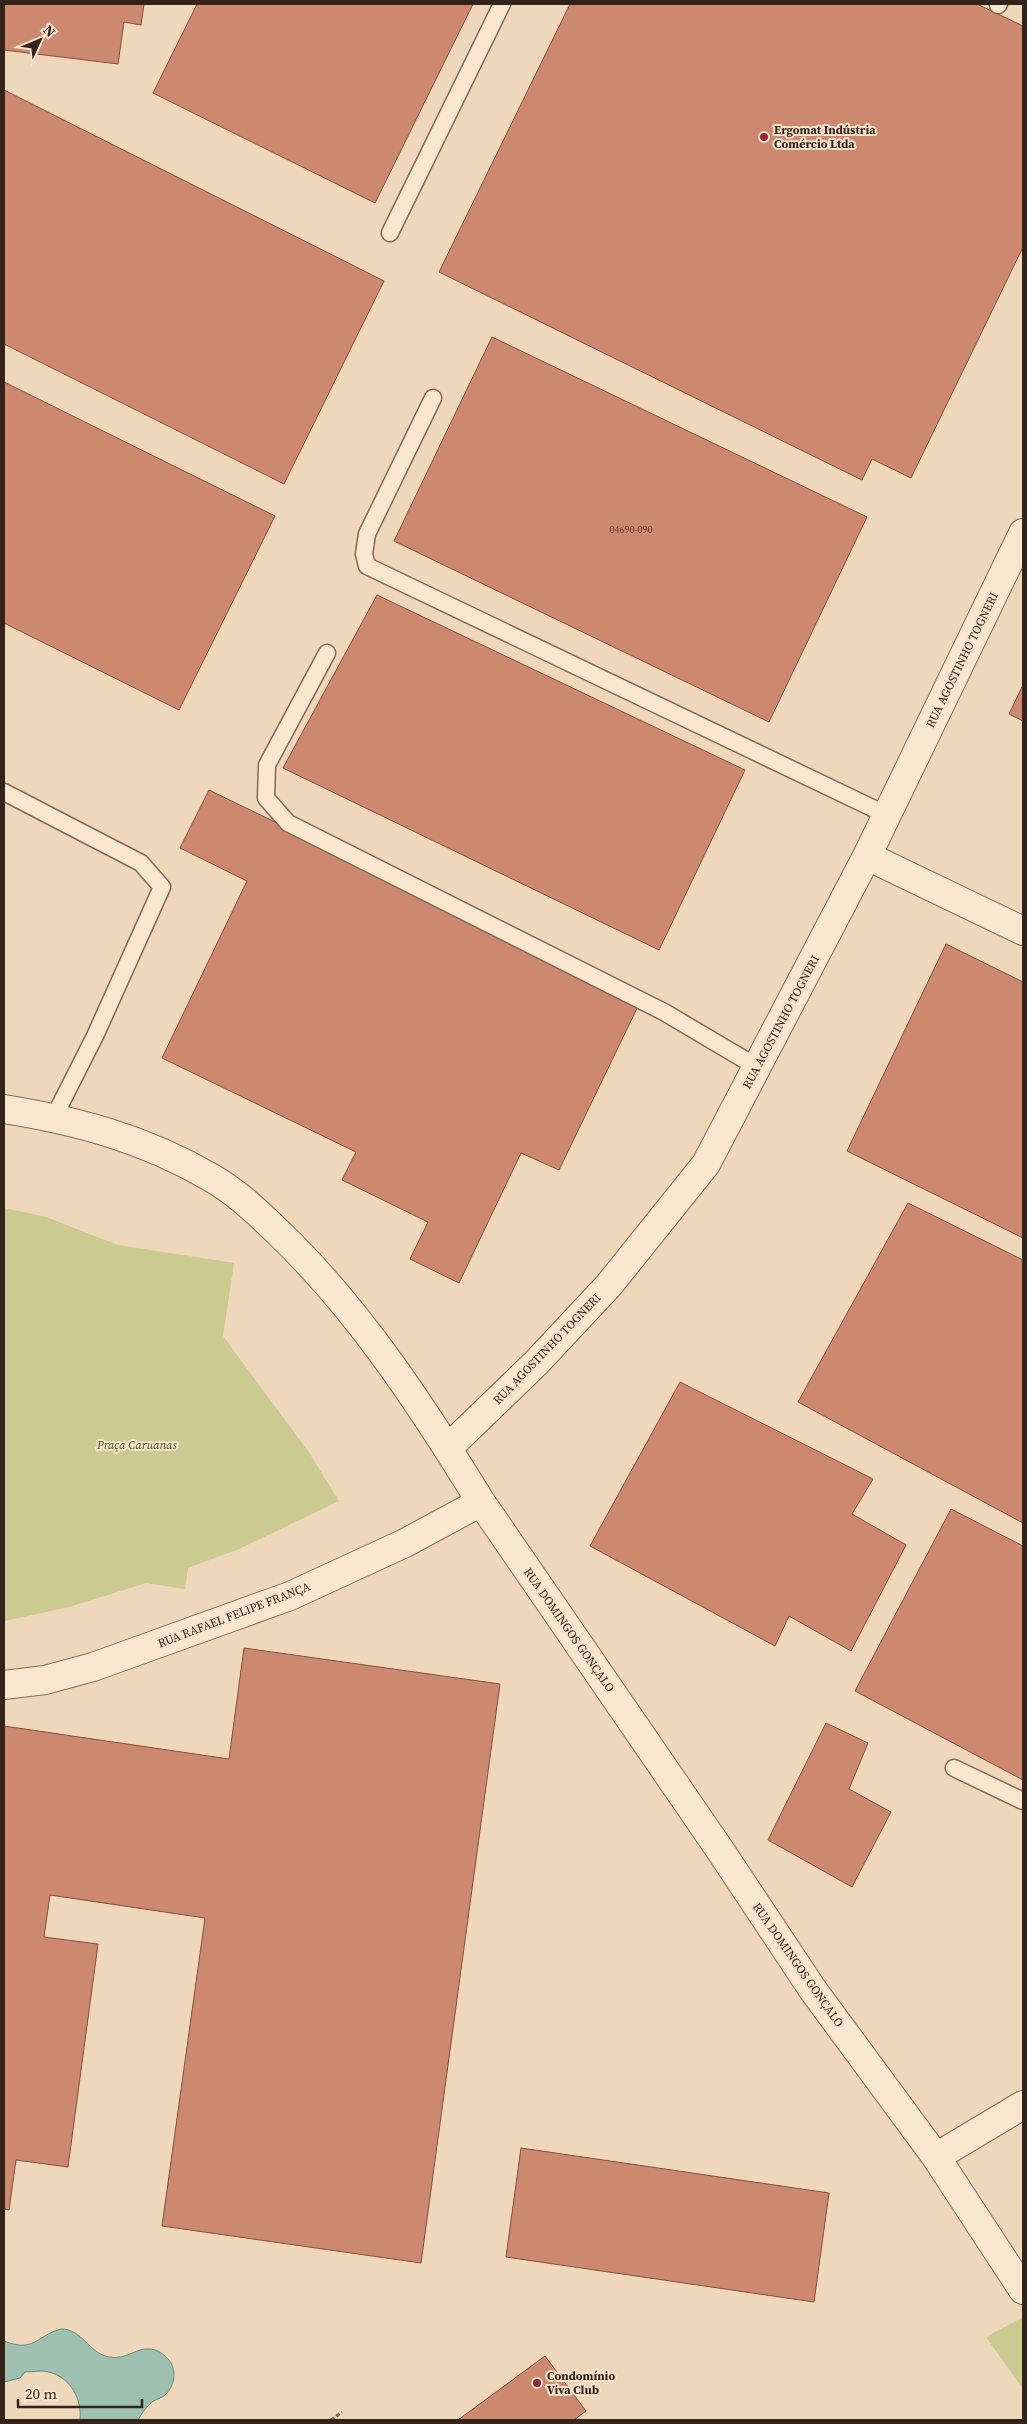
<svg xmlns="http://www.w3.org/2000/svg" width="1027" height="2424" font-family="'Source Serif 4',serif">
<style>
.green{fill:#cbca90}
.water{fill:#9fbfb1;stroke:#678c7d}
.building{fill:#cd8970;stroke:#844d3b}
.lines{fill:none;stroke-linecap:round;stroke-linejoin:round}
.service-casing{stroke:#856855;stroke-width:19}
.minor-casing{stroke:#856855;stroke-width:30}
.path{stroke:#856855;stroke-width:3;stroke-dasharray:4 2.5;stroke-linecap:butt}
.service{stroke:#f9e6ce;stroke-width:16}
.minor{stroke:#f9e6ce;stroke-width:28}
.poi-dot{fill:#952536;stroke:#f5e3cb;stroke-width:2}
.labels{text-anchor:middle;stroke-width:4;stroke-linejoin:round;paint-order:stroke}
.number-label{font-size:10px;fill:#5a3c30}
.poi-label{font-size:12px;font-weight:bold;fill:#34231a;stroke:#f5e3cb;text-anchor:start}
.street-label{font-size:12px;fill:#34231a;stroke:#f5e3cb}
.park-label{font-size:12px;font-style:italic;fill:#4c5021;stroke:#f5e3cb}
</style>
<rect width="100%" height="100%" fill="#eed7bb"/>
<path class="green" d="M4 1208 46 1217 118 1245 234 1263 223 1336 310 1454 339 1501 239 1549 188 1568 185 1589 146 1583 69 1607 4 1621Z
M1023 2317V2389L986 2337Z"/>
<path class="water" d="M61 2329C83 2329 88 2353 109 2357 127 2360 135 2348 149 2349 157 2349 164 2354 169 2360 177 2370 175 2386 165 2395 162 2398 156 2399 152 2402 146 2407 142 2413 138 2420H80C82 2399 71 2378 49 2372 42 2370 33 2372 25 2372L20 2378 4 2382V2341C34 2353 36 2336 61 2329Z"/>
<path class="building" d="M4 4H144L141 25 124 22 118 64 4 50Z
M197 4H473L375 203 153 93Z
M570 4H977L1023 26V247L911 478 872 459 862 480 439 272Z
M4 90 384 281 284 484 4 344Z
M492 337 867 517 769 722 394 541Z
M4 382 275 516 179 710 4 623Z
M377 595 745 770 659 950 283 768Z
M1023 685V721L1009 714Z
M209 790 641 1000 559 1170 521 1153 459 1283 410 1259 428 1222 342 1180 356 1152 162 1058 247 881 180 848Z
M946 944 1023 982V1238L847 1151Z
M908 1203 1023 1260V1523L798 1402Z
M680 1382 873 1479 852 1514 906 1545 851 1651 789 1616 775 1646 590 1546Z
M951 1509 1023 1546V1780L855 1691Z
M244 1648 500 1684 421 2263 162 2226 205 1918 50 1895 44 1937 98 1944 68 2167 16 2160 9 2210 4 2209V1726L229 1759Z
M826 1723 868 1743 849 1789 891 1812 852 1887 768 1840Z
M521 2148 829 2193 814 2302 506 2257Z
M545 2356 586 2411 574 2420H458Z"/>
<g class="lines">
<defs>
<path id="service" d="M998 5 999 4
M390 233 502 4
M433 398 367 534 364 554 367 566 887 815
M327 653 267 765 266 798 288 823 664 1012 757 1067
M4 792 141 863 162 887 95 1036 54 1117
M954 1768 1023 1801"/>
<path id="minor" d="M867 856 1023 931
M4 1109C78 1121 145 1139 210 1177 237 1192 258 1213 280 1234 360 1311 423 1408 481 1502L720 1850 813 1990 936 2157 1023 2290
M448 1448 536 1363 609 1285 706 1164 867 856 1023 533
M4 1685 45 1680 93 1667 290 1596 405 1543 481 1502
M936 2157 1023 2105"/>
</defs>
<use href="#service" class="service-casing"/>
<use href="#minor" class="minor-casing"/>
<path class="path" d="M331 2420 342 2412"/>
<use href="#service" class="service"/>
<use href="#minor" class="minor"/>
</g>
<g class="poi-dot">
<circle cx="764" cy="137" r="5"/>
<circle cx="537" cy="2383" r="5"/>
</g>
<g class="labels">
<g class="number-label">
<text x="631" y="533">04690-090</text>
</g>
<g class="poi-label">
<text x="774" y="134">Ergomat Indústria<tspan x="774" dy="14">Comércio Ltda</tspan></text>
<text x="547" y="2380">Condomínio<tspan x="547" dy="14">Viva Club</tspan></text>
</g>
<g class="street-label">
<text transform="translate(962 660) rotate(-64)" y="4">RUA AGOSTINHO TOGNERI</text>
<text transform="translate(781 1022) rotate(-62)" y="4">RUA AGOSTINHO TOGNERI</text>
<text transform="translate(547 1349) rotate(-46)" y="4">RUA AGOSTINHO TOGNERI</text>
<text transform="translate(234 1615) rotate(-21)" y="4">RUA RAFAEL FELIPE FRANÇA</text>
<text transform="translate(569 1630) rotate(55)" y="4">RUA DOMINGOS GONÇALO</text>
<text transform="translate(798 1965) rotate(55)" y="4">RUA DOMINGOS GONÇALO</text>
</g>
<g class="park-label">
<text x="137" y="1449">Praça Caruanas</text>
</g>
</g>
<rect width="1027" height="2424" fill="none" stroke="#34231a" stroke-width="10"/>
<g transform="translate(40 40) rotate(46)" stroke="#f5e3cb" stroke-width="4" paint-order="stroke">
<path d="M0-4L9 19L0 12L-9 19Z" fill="#34231a"/>
<text y="-8" font-size="14" font-weight="bold" text-anchor="middle" fill="#34231a">N</text>
</g>
<path d="M18 2399v8h124v-8" fill="none" stroke="#34231a" stroke-width="2.5"/>
<text x="25" y="2399" font-size="15" fill="#34231a" stroke="#f5e3cb" stroke-width="4" paint-order="stroke">20 m</text>
</svg>
